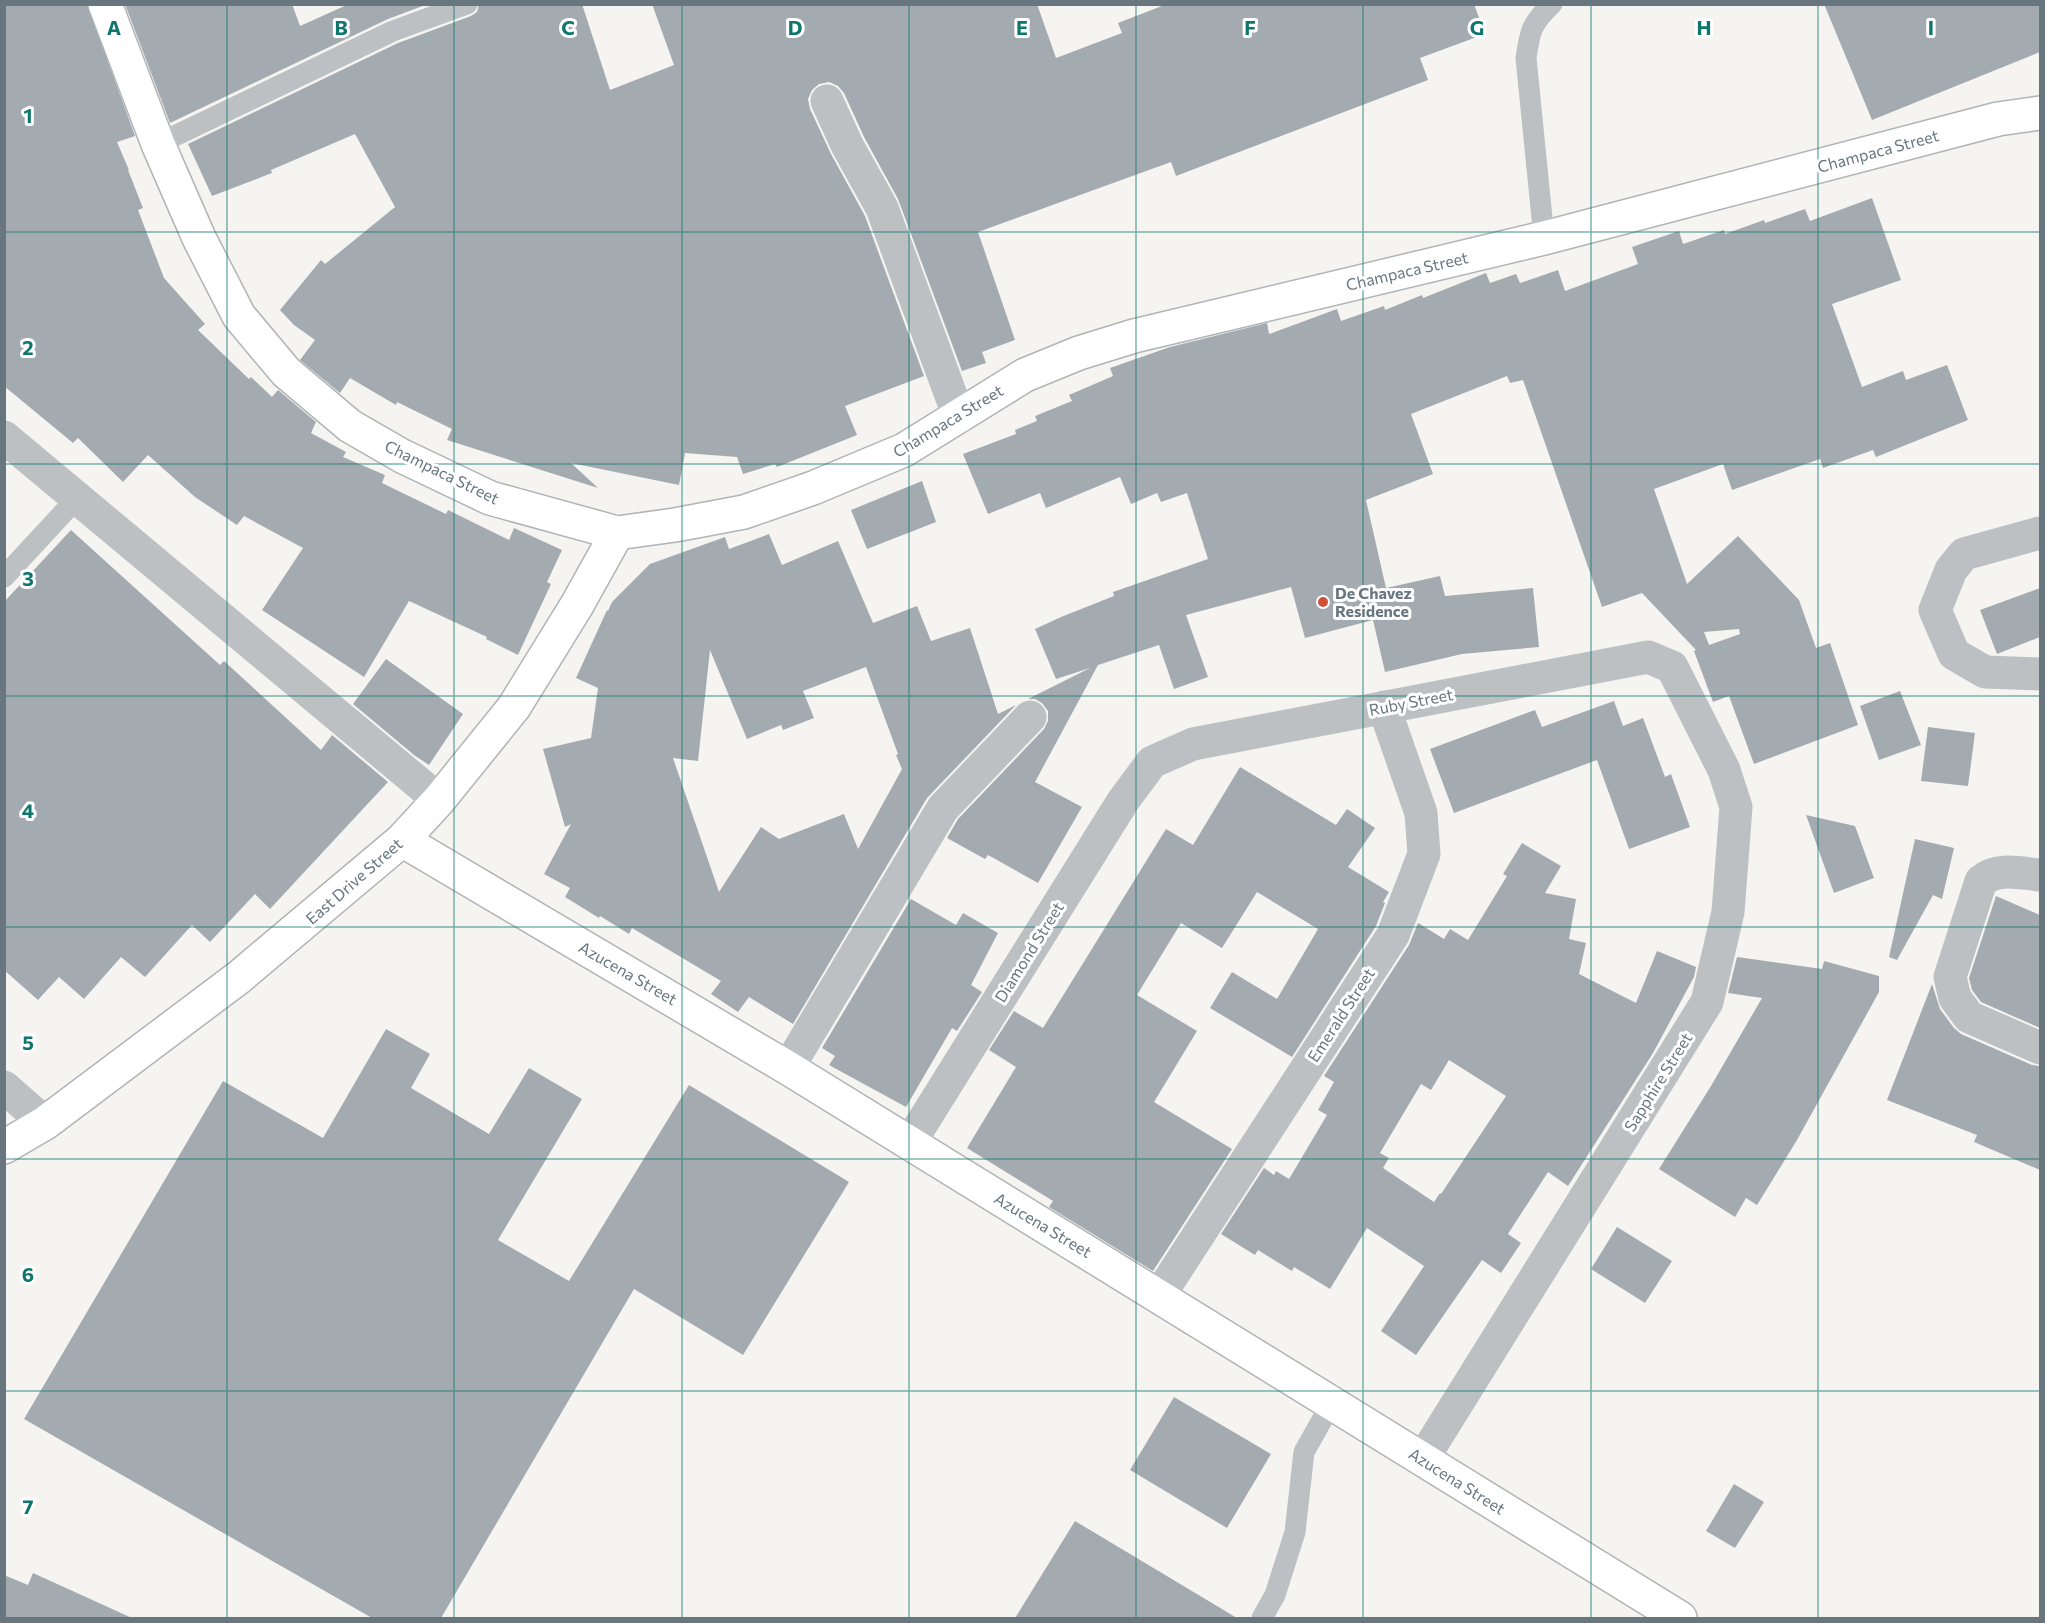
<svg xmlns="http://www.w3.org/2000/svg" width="2045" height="1623" font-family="Commissioner,sans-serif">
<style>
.building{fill:#a4abb0;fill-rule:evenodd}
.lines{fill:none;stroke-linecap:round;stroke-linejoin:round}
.secondary-casing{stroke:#afb4b7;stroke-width:36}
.lane{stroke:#bcc0c3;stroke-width:21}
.street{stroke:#bcc0c3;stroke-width:33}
.secondary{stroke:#fff;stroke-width:33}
.grid{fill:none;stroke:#0f766e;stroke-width:1.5;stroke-opacity:0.55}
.poi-dot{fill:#ce5038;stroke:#fff;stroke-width:2}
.labels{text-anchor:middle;stroke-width:6;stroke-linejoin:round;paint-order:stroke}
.street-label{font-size:16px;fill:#67767f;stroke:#fff}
.poi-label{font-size:16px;font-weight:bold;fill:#67767f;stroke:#fff;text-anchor:start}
.grid-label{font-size:20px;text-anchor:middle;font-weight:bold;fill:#0f766e;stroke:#fff;stroke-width:6;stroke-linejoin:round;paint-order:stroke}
</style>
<rect width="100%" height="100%" fill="#f5f4f1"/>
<path class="building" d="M4 4H87L135 136 117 142 129 170H128L143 208 138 210 164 278 205 324 198 330 249 379 251 377 272 397 278 390 316 422 311 433 346 452 343 457 385 475 382 483 446 514 448 510 509 540 514 528 562 550 547 582 551 584 518 655 486 639 487 637 409 601 364 677 262 610 303 548 244 516 237 525 195 497 148 455 123 482 78 438 73 443 4 386Z
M125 4H292L300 26 349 4H428L388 19 170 123Z
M479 4H582L610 90 674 65 652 4H1037L1056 58 1122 33 1118 23 1167 4H1474L1485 34 1420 58 1428 80 1176 176 1171 162 978 232 1015 340 982 352 986 363 962 371 898 199 864 137 844 93 838 86 829 82 819 84 812 90 808 99 810 109 831 154 865 216 924 376 845 406 857 435 777 467 775 464 743 474 737 457 685 453 679 485 571 463 598 488 447 440 452 429 397 402 396 405 350 378 340 393 300 360 315 340 294 325 280 310 321 260 325 264 395 207 355 134 271 170 272 173 212 196 188 144 398 43 471 16 477 12Z
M1824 4H2040V52L1872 120Z
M1872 198 1901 280 1832 304 1862 387 1903 371 1906 380 1947 365 1968 420 1876 457 1873 450 1823 468 1820 459 1732 490 1723 464 1654 489 1687 584 1738 536 1799 600 1816 648 1830 643 1858 725 1754 764 1729 696 1713 702 1694 651 1696 650 1642 593 1602 607 1523 380 1510 383 1507 376 1411 414 1433 474 1366 500 1386 588 1440 576 1445 596 1533 588 1539 647 1462 654 1385 672 1373 620 1305 638 1291 587 1186 615 1208 677 1174 689 1159 645 1098 665 1035 782 1082 807 1038 883 988 855 985 859 947 838 958 819 1044 729 1048 721V711L1042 703 1035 699H1028L1090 668 1056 679 1035 629 1061 617 1114 596 1113 592 1208 559 1187 493 1161 502 1157 493 1131 504 1120 477 1046 508 1040 493 988 514 963 454 1016 434 1015 430 1037 421 1035 416 1072 401 1069 395 1113 376 1110 368 1170 347 1267 323 1269 334 1337 309 1341 321 1384 306 1385 310 1422 295 1423 298 1486 273 1490 283 1516 274 1520 283 1558 270 1565 291 1638 264 1632 247 1679 231 1683 244 1724 230 1725 234 1764 220 1765 223 1805 209 1810 221ZM1739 629 1740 634 1709 645 1704 632Z
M922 481 936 522 867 549 851 510Z
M71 530 220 665 224 661 321 750 332 735 388 782 270 909 255 894 210 942 192 925 145 977 121 957 84 999 59 977 38 1000 4 970V602Z
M769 534 782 565 838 541 873 623 917 606 931 641 970 628 998 714 1016 705 927 798 793 1024 749 997 738 1012 711 994 721 981 632 928 629 934 600 916 599 918 565 897 570 888 544 874 571 824 565 827 543 749 591 738 598 688 576 678 607 610 608 611 612 602 650 564 725 537 729 549ZM710 650 747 739 781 725 783 730 814 718 803 691 866 667 898 754 896 755 902 769 858 849 844 814 779 839 761 827 719 892 673 758 698 761Z
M2040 588V637L1997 654 1980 610Z
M386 659 463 714 429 765 414 755 353 704Z
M1900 691 1921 745 1879 760 1860 706Z
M1614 701 1623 726 1643 718 1665 777 1671 774 1690 827 1629 849 1597 760 1454 813 1430 749 1535 710 1542 727Z
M1928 727 1975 733 1968 786 1921 781Z
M1240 767 1336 825 1347 809 1375 828 1348 867 1389 892 1383 902 1385 903 1376 926 1292 1057 1210 1008 1232 972 1277 999 1318 929 1257 892 1222 948 1181 923 1137 995 1197 1031 1154 1102 1232 1149 1153 1271 1049 1207 1053 1201 967 1148 1016 1067 989 1050 1014 1011 1043 1028 1166 829 1193 845Z
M1806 815 1855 826 1874 878 1834 893Z
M1915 839 1954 848 1942 899 1933 895 1897 960 1889 957Z
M1522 843 1561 866 1545 893 1576 899 1569 939 1586 943 1579 974 1636 1003 1657 951 1696 967 1694 977 1653 1053 1568 1186 1548 1172 1508 1234 1521 1243 1501 1273 1482 1260 1416 1355 1381 1331 1424 1266 1367 1228 1330 1289 1294 1267 1292 1271 1258 1250 1255 1255 1221 1234 1264 1168 1274 1175 1276 1171 1289 1179 1327 1115 1318 1110 1334 1082 1324 1076 1409 945 1418 923 1444 939 1450 929 1468 940 1507 876 1503 874ZM1449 1060 1506 1096 1441 1194 1440 1193 1434 1202 1383 1168 1389 1158 1380 1153 1421 1084 1431 1090Z
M1996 896 2040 915V1028L1981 1002 1972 990 1969 978Z
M911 899 956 925 963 913 998 933 971 985 982 992 957 1031 952 1028 906 1107 829 1065 835 1056 822 1048Z
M1737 957 1822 969 1824 961 1879 976V992L1797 1140 1757 1205 1746 1198 1735 1217 1659 1169 1711 1086 1762 998 1728 993Z
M1932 984 1940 1009 1954 1028 1961 1034 2032 1065 2040 1066V1170L1974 1142 1977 1135 1887 1100Z
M386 1029 430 1054 411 1088 489 1134 529 1068 582 1099 498 1240 569 1281 689 1085 849 1182 743 1355 634 1289 441 1618H372L24 1419 223 1081 323 1138Z
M1617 1227 1672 1261 1645 1303 1591 1269Z
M1174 1397 1271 1454 1227 1528 1130 1470Z
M1734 1484 1764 1502 1735 1548 1706 1531Z
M1075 1521 1237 1618H1015Z
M33 1573 132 1618H4V1575L28 1585Z"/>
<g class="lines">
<defs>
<path id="secondary" d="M105 4 158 144 199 238 239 316 286 372 350 426 402 456 490 498 617 533 675 525 744 512 813 488 904 450 1025 375 1079 353 1134 336 1544 238 1998 119 2040 113
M402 840 788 1068 1680 1618
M4 1147 45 1123 238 978 402 840 439 800 514 707 577 605 617 533"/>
</defs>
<use href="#secondary" class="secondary-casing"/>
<path class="lane" d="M158 144 393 31 467 4
M1544 238 1526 58C1530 31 1531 24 1552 4
M4 577 78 497
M1262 1618 1275 1595 1295 1532 1304 1452 1331 1404"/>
<path class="street" d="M827 101 847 145 882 208 959 417
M4 437 439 800
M2040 533 1964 554 1951 570 1935 610 1954 654 1985 672 2040 674
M2040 875C2019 873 1998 867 1981 881L1950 977 1955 998 1969 1017 2040 1048
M788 1068 943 808 1030 717
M4 1087 45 1123
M909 1144 1123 801 1152 762 1193 744 1648 657 1672 667 1724 770 1736 807 1728 912 1707 1002 1422 1460
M1159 1296 1393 935 1424 854 1421 813 1384 707"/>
<use href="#secondary" class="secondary"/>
</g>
<path class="grid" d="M227 4V1618M454 4V1618M682 4V1618M909 4V1618M1136 4V1618M1363 4V1618M1591 4V1618M1818 4V1618M4 232H2040M4 464H2040M4 696H2040M4 927H2040M4 1159H2040M4 1391H2040"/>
<circle class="poi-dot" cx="1323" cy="602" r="6"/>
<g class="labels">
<g class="street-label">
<text transform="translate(1878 151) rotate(-15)" y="6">Champaca Street</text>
<text transform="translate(1407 271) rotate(-13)" y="6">Champaca Street</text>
<text transform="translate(948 421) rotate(-31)" y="6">Champaca Street</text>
<text transform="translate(442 472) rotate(26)" y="6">Champaca Street</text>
<text transform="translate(1411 702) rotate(-11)" y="6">Ruby Street</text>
<text transform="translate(354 881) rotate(-41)" y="6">East Drive Street</text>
<text transform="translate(1029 952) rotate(-58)" y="6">Diamond Street</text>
<text transform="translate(628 973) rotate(30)" y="6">Azucena Street</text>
<text transform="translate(1341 1015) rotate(-57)" y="6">Emerald Street</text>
<text transform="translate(1658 1082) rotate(-58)" y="6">Sapphire Street</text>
<text transform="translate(1043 1225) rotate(31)" y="6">Azucena Street</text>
<text transform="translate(1457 1481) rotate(32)" y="6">Azucena Street</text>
</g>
<g class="poi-label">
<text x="1335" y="599">De Chavez<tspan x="1335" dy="18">Residence</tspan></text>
</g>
</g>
<g class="grid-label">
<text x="114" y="35">A</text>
<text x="341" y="35">B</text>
<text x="568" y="35">C</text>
<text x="795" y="35">D</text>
<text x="1022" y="35">E</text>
<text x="1250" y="35">F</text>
<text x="1477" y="35">G</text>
<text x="1704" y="35">H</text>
<text x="1931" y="35">I</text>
<text x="28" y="123">1</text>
<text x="28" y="355">2</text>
<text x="28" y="586">3</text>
<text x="28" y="818">4</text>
<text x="28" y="1050">5</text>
<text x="28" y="1282">6</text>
<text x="28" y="1514">7</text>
</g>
<rect width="2045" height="1623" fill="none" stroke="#67767f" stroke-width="12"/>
</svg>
